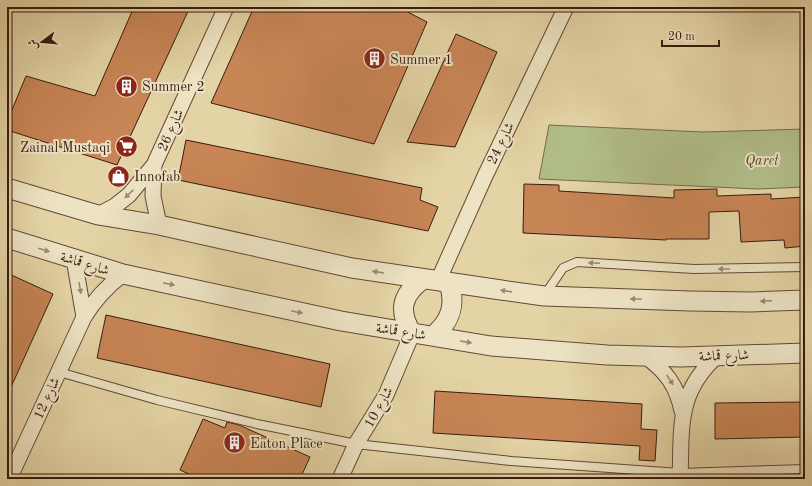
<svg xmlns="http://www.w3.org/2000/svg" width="812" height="486" font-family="'Old Standard TT',Amiri,serif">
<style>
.green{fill:#b1bd88;stroke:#746c4c}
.building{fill:#c88556;stroke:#381b10}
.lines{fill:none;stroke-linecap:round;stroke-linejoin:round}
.service-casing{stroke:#634935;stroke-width:10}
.minor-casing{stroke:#634935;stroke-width:17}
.tertiary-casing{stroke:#634935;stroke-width:21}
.service{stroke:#ede3c4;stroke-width:8}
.minor{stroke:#ede3c4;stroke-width:15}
.tertiary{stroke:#ede3c4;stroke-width:19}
.oneway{fill:#9c8973}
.labels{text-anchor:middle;stroke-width:4;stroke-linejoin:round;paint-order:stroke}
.poi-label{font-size:14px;fill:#381b10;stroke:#ede3c4;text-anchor:start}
.street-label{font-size:14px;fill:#381b10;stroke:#ede3c4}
.park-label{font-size:14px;font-style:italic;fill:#56442e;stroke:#ede3c4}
</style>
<rect width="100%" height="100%" fill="#e4d4a5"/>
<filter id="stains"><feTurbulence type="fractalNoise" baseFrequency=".005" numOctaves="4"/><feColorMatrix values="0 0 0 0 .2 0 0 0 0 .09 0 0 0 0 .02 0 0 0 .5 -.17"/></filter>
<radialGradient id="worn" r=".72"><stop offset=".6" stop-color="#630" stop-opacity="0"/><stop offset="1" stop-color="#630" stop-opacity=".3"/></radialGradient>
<path class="green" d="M549 125 703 132 805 129V187L758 189 539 179Z"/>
<path class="building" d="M134 7H190L117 165 7 130V122L26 76 95 96Z
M254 7H398L427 22 374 144 211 103Z
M456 34 497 52 455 147 407 142Z
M186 140 422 188 420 200 438 207 428 231 178 180Z
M524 184 559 185V191L674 198V190L717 189V196L771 194V199L805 197V246L785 248 784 240 741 242 739 211 709 212V239H666V240L523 233Z
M7 273 53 294 7 396Z
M106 315 330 364 321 407 97 358Z
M435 391 642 404 641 429 657 430 655 461 639 460 640 446 433 433Z
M805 402V437L715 439V403Z
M203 419 225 428 227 422 239 425 310 457 300 479H200L180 470Z"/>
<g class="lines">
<defs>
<path id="service" d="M544 296 563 268 577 262 694 269 805 267
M59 372 157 400 257 424 356 444 511 461 680 473 805 469"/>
<path id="minor" d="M154 165 153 196 159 225
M98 215 115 206 129 195 154 165 226 7
M74 259 84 317
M438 281 485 176 566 7
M645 356C666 371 677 386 682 411
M9 479 84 317C95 299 106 287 123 274
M340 479 356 444 386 395 412 334
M680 479C682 428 676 393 717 356"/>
<path id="tertiary" d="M7 188 98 215 159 225 352 268 501 290 544 296 690 301 751 302 805 300
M7 238 123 274 341 321 491 346 607 355 681 357 805 353
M412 334C398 311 401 295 423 279
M433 336C451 321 456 305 449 283"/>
</defs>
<use href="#service" class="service-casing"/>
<use href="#minor" class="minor-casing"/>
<use href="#tertiary" class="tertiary-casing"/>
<use href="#service" class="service"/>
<use href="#minor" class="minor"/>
<use href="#tertiary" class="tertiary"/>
</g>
<defs><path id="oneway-solid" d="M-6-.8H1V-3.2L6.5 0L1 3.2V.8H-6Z"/></defs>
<g class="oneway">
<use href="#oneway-solid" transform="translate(129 194) rotate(137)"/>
<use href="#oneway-solid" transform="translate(44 250) rotate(17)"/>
<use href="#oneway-solid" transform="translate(594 263) rotate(-177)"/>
<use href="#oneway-solid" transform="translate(724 269) rotate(180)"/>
<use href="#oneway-solid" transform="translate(378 272) rotate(-171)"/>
<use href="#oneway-solid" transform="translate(169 284) rotate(12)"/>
<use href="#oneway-solid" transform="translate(80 288) rotate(80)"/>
<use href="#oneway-solid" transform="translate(506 291) rotate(-172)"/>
<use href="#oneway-solid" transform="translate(636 299) rotate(-178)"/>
<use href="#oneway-solid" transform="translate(766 301) rotate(178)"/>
<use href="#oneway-solid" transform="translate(297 312) rotate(12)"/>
<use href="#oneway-solid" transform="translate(466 342) rotate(9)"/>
<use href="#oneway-solid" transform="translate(670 380) rotate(57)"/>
</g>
<defs>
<symbol id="building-disc" viewBox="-11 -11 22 22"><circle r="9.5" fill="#8f2418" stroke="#ede3c4"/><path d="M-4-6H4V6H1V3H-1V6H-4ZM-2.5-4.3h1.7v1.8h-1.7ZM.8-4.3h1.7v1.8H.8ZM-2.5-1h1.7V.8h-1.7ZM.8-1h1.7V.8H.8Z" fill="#fff"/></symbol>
<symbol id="supermarket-disc" viewBox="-11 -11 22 22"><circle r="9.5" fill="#8f2418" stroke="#ede3c4"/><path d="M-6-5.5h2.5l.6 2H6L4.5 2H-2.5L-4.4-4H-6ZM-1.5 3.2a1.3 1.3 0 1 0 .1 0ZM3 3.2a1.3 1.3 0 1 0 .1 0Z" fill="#fff"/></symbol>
<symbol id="shop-disc" viewBox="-11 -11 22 22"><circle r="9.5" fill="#8f2418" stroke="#ede3c4"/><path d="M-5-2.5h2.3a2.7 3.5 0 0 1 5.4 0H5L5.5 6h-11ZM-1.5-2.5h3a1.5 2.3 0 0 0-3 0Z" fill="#fff"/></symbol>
</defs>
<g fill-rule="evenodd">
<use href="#building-disc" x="362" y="46" width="25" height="25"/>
<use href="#building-disc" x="114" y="74" width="25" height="25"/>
<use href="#supermarket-disc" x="114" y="134" width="25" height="25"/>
<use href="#shop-disc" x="106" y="164" width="25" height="25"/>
<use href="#building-disc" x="222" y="430" width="25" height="25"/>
</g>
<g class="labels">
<g class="poi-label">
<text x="390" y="64">Summer 1</text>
<text x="142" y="91">Summer 2</text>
<text x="110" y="152" text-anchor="end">Zainal Mustaqi</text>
<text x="134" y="181">Innofab</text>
<text x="250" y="448">Eaton Place</text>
</g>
<g class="street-label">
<text transform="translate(170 130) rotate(-66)" y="5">شارع 26</text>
<text transform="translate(500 143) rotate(-64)" y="5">شارع 24</text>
<text transform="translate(85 263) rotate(17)" y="5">شارع قماشة</text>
<text transform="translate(401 331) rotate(9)" y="5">شارع قماشة</text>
<text transform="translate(724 355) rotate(-2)" y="5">شارع قماشة</text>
<text transform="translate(46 398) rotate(-65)" y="5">شارع 12</text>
<text transform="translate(378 407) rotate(-61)" y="5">شارع 10</text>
</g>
<g class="park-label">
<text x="762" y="165">Qaret</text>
</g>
</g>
<rect width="812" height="486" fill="none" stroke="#e4d4a5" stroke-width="24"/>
<rect x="8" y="8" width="796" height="470" fill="none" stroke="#381b10" stroke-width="2"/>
<rect x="12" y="12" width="788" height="462" fill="none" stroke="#381b10"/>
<g transform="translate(42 42) rotate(254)" stroke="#ede3c4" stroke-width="3" paint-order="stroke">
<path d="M0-3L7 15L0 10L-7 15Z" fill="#381b10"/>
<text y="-6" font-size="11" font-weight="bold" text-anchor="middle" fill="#381b10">ش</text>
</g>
<path d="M662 40v6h57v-6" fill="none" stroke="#381b10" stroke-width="2"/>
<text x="668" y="40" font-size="12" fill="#381b10" stroke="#ede3c4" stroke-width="3" paint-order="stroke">20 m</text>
<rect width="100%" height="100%" filter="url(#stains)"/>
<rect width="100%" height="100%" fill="url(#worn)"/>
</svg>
